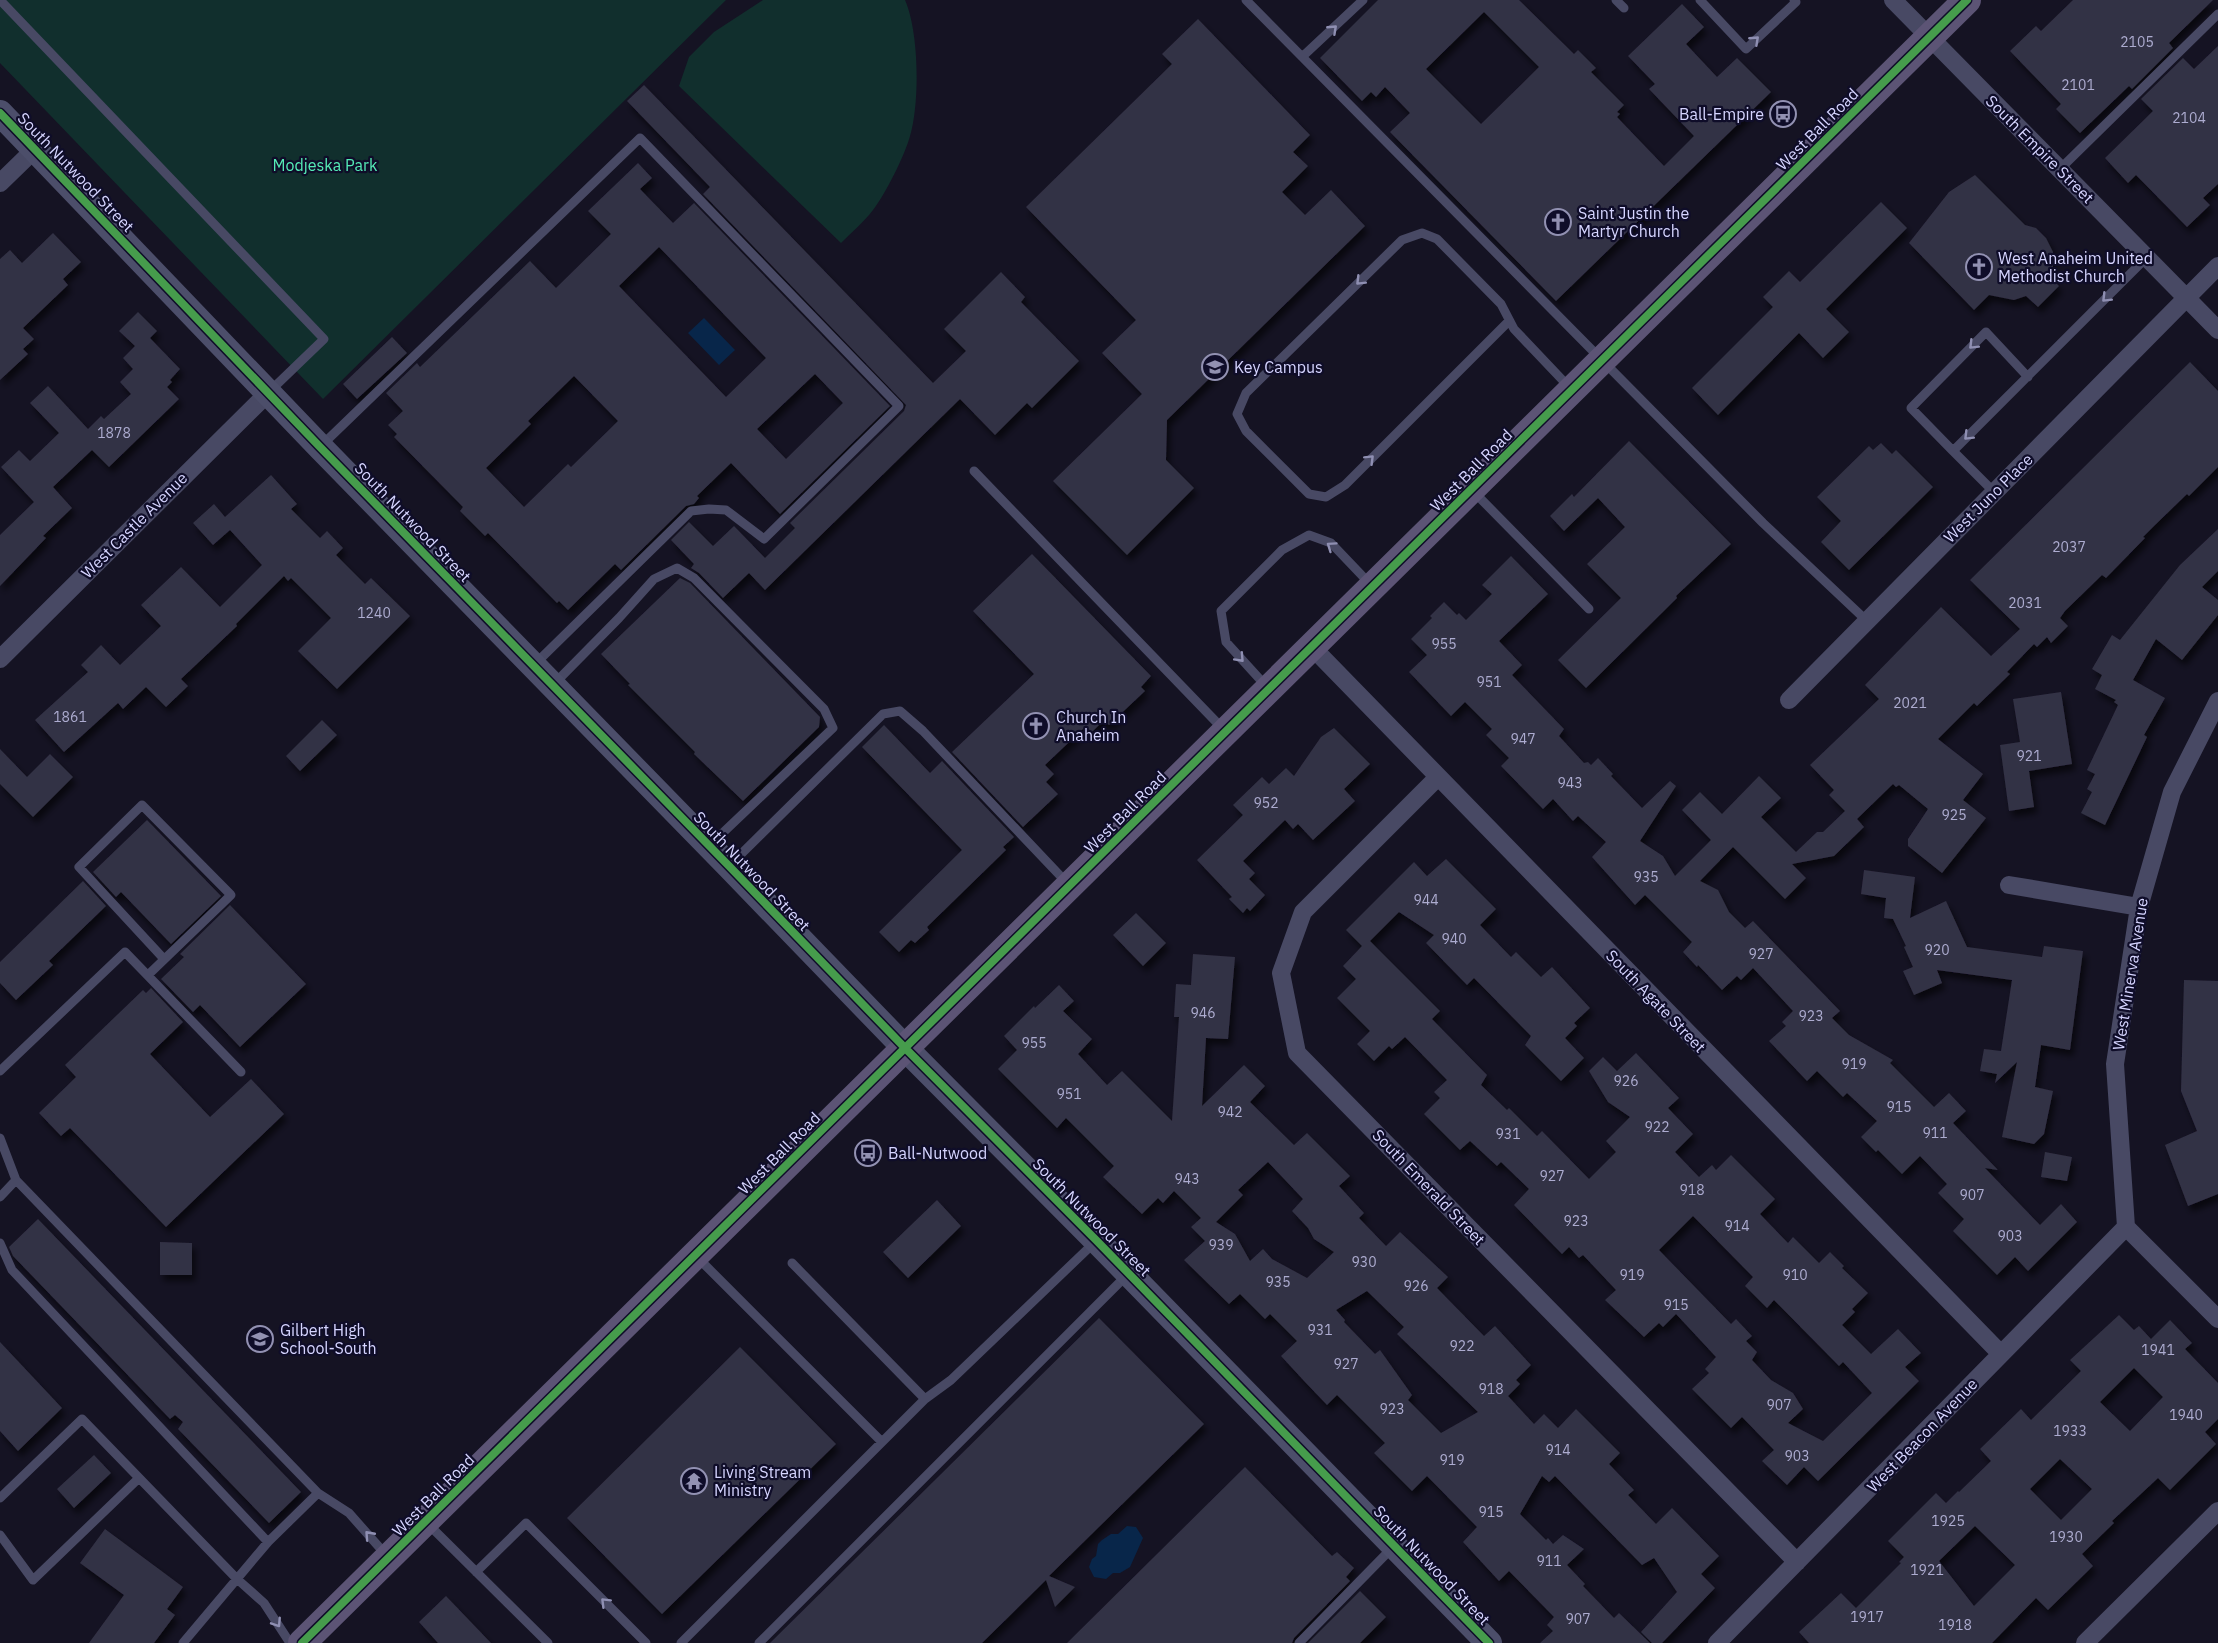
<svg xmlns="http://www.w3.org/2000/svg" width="2218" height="1643" font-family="'IBM Plex Sans',sans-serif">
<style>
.green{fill:#112f2d}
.water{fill:#08264a}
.building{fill:#333145;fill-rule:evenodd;filter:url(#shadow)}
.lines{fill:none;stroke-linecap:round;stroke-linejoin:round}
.lane{stroke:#484964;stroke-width:9}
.street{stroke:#484964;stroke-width:18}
.secondary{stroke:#4c4e6a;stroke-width:26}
.primary{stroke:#5c5475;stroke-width:28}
.cycleway-casing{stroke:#0f0d29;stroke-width:11}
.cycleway{stroke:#469c4c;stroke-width:8}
.oneway{stroke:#8f8fb2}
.labels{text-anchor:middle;stroke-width:4.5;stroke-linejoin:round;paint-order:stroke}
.number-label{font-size:14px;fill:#adacd0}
.poi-label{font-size:16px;fill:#d6d5ff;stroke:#0f0d29;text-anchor:start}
.street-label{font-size:16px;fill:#d6d5ff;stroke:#0f0d29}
.park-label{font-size:16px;fill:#55ebb6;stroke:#0f0d29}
</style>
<defs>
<filter id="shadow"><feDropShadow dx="3.5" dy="6" stdDeviation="3" flood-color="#0009"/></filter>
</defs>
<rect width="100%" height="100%" fill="#151323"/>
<path class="green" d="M0 0H726L323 399 0 63Z
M763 0H905C919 32 920 102 910 136 905 155 885 195 873 210 864 222 851 233 841 243L679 86 689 57 714 32Z"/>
<path class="water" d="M704 318 735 350 719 365 688 333Z
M1127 1526 1136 1527 1143 1538 1130 1567 1120 1573H1113L1106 1579 1094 1577 1089 1567 1092 1559 1096 1556 1098 1544 1102 1540 1111 1534H1118Z"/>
<path class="building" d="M1378 0H1519L1574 54 1578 50 1596 68 1591 72 1624 105 1617 112 1620 114 1617 117 1664 166 1694 136 1649 89 1655 84 1628 56 1682 4 1704 27 1686 44 1717 77 1737 58 1771 92 1556 301 1390 132 1410 113 1385 87 1376 97 1371 92 1362 101 1320 58ZM1484 12 1539 67 1481 124 1426 69Z
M2073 0H2213L2169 43 2173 48 2132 89 2129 86 2080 133 2056 109 2061 104 2010 51 2036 26 2041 31Z
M1198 19 1310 135 1293 152 1308 166 1282 192 1305 215 1331 190 1365 226 1167 420 1166 460 1194 488 1127 555 1053 481 1142 394 1102 353 1136 320 1026 207 1172 64 1162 54Z
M2218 46V184L2203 198 2210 205 2187 227 2136 175 2128 183 2105 158 2153 111 2141 99 2183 58 2194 69Z
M644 85 933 383 966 351 944 329 1001 272 1025 297 1021 302 1079 361 1032 408 1027 403 995 435 960 399 765 590 749 573 723 598 699 573 691 568 694 564 671 540 689 522 713 546 734 526 765 558 795 528 790 523 904 411 906 405 703 194 710 187 627 101Z
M638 163 652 178 640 189 673 223 694 203 890 406 780 514 731 463 697 496 699 498 694 504 686 506 621 570 615 564 568 610 559 601 557 603 488 533 485 536 460 511 463 507 394 437 397 434 388 425 403 411 386 393 417 363 420 367 530 261 556 288 611 234 588 211ZM659 247 766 358 726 397 619 286ZM815 374 843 403 786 459 757 429ZM574 376 618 421 571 467 568 464 524 507 486 468 531 424 528 421Z
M1975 175 2025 225 2036 228 2046 238 2053 252V266L2050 277 2059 286 2038 307 2026 296 2014 300 1989 295 1974 310 1909 243 1949 192Z
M1881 202 1907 228 1826 309 1849 332 1823 358 1799 333 1718 415 1692 388 1773 307 1763 297 1789 271 1800 282Z
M53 233 81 262 63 279 68 285 23 328 34 339 23 349 28 354 0 380V259L10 250 22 263Z
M138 312 157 331 150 338 180 369 170 380 172 382 167 387 179 399 109 467 92 450 53 487 72 508 43 536 46 538 0 586V535L34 502 1 467 19 450 30 461 59 433 30 403 48 386 88 429 101 416 104 419 131 394 120 382 133 369 123 358 135 346 119 331Z
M392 337 407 353 357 399 343 384Z
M2190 362 2218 391V467L2189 496 2187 494 2153 527 2143 537 2145 538 2106 578 2102 575 2065 611 2060 618 2068 626 2051 643 2047 637 2037 647 2034 644 2007 672 2010 674 1977 706 1974 703 1938 739 1983 774 1963 800 1986 818 1942 873 1908 846V839L1928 809 1899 785 1896 787 1893 784 1857 819 1864 827 1834 856 1792 864 1806 878 1785 899 1733 847 1700 881 1718 890 1729 912 1745 928 1753 921 1840 1011 1832 1018 1849 1035 1893 1060 1890 1063 1934 1107 1949 1093 1966 1111 1953 1123 1998 1170 1985 1168 2040 1225 2061 1204 2077 1222 2028 1271 2015 1257 1997 1275 1953 1231 1964 1219 1938 1193 1947 1184 1920 1156 1902 1174 1878 1150 1876 1152 1861 1137 1877 1121 1847 1093 1843 1097 1817 1071 1807 1081 1769 1041 1786 1026 1782 1022 1793 1011 1753 968 1741 980 1737 976 1722 990 1698 965 1697 967 1683 952 1692 942 1645 895 1635 905 1592 857 1606 842 1578 816 1573 821 1553 799 1543 809 1501 766 1509 758 1486 735 1492 729 1465 702 1451 716 1409 672 1427 655 1411 639 1432 618 1430 616 1444 602 1457 615 1459 613 1466 620 1492 594 1482 585 1511 556 1548 594 1499 641 1522 665 1512 675 1564 729 1559 736 1584 763 1588 762 1591 765 1598 758 1613 774 1611 776 1642 808 1670 781 1676 786 1640 841 1663 856 1675 876 1711 840 1682 810 1700 792 1722 814 1759 776 1781 798 1761 817 1796 852 1817 832H1823L1845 811 1829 795 1834 790 1810 765 1879 699 1865 685 1941 607 1991 656 2020 629 1970 580Z
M1629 441 1731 544 1676 596 1677 598 1586 688 1558 660 1621 598 1587 564 1625 527 1598 498 1564 531 1550 516 1572 494 1574 497Z
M1881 443 1892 454 1896 450 1933 487 1849 570 1821 542 1841 521 1817 497 1869 446 1873 450Z
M271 475 297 504 291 509 320 538 327 531 343 548 336 555 365 584 371 578 410 616 337 689 298 651 331 618 291 578 288 581 284 576 236 624 237 626 181 679 188 686 166 707 146 687 123 709 118 703 64 752 35 720 88 672 81 665 101 645 120 665 161 626 141 605 181 567 220 607 262 565 230 530 213 545 193 523 214 504 225 517Z
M2218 529V571L2202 587 2218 600V615L2182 660 2156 639 2133 680 2165 698 2144 735 2147 737 2105 825 2081 813 2092 792 2087 789 2095 774 2087 770 2118 705 2114 702 2116 700 2095 689 2102 675 2092 669 2112 635 2120 640 2180 565Z
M1032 554 1151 676 1141 687 1145 691 1109 725 1104 720 1091 733 1085 727 1045 765 1054 774 1046 782 1058 794 1023 827 952 752 1034 674 973 611Z
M680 578 690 583 820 717 819 727 743 801 694 754 695 752 628 685 630 684 601 654Z
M2061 692 2072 764 2029 771 2034 807 2009 811 2000 745 2020 742 2013 699Z
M322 720 337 735 300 771 286 756Z
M884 725 930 773 942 761 1014 837 1003 847 1006 850 927 927 929 930 915 943 911 940 899 952 879 932 962 850 862 747Z
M1334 728 1370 764 1344 789 1355 801 1313 840 1298 824 1293 829 1285 820 1243 861 1255 873 1249 879 1265 895 1250 911 1247 908 1243 913 1229 899 1232 897 1197 860 1243 815 1233 805 1262 777 1269 784 1286 768 1294 776 1321 737Z
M0 749 27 777 50 754 73 777 33 817 0 784Z
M147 820 221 896 171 944 121 892 116 897 93 872Z
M1446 859 1496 909 1480 925 1511 957 1516 952 1541 977 1552 967 1590 1008 1574 1023 1577 1026 1565 1038 1584 1058 1561 1081 1525 1045 1531 1036 1474 978 1467 985 1426 943 1434 935 1399 912 1370 941 1440 1011 1432 1019 1487 1075 1481 1085 1507 1110 1509 1108 1537 1136 1542 1131 1589 1179 1616 1152 1606 1141 1630 1117 1608 1102 1589 1071 1603 1057 1617 1071 1636 1053 1679 1098 1668 1108 1693 1134 1675 1152 1699 1177 1712 1165 1716 1170 1731 1155 1775 1199 1760 1214 1788 1243 1793 1237 1819 1263 1830 1252 1844 1266 1842 1268 1868 1293 1852 1309 1855 1312 1842 1325 1871 1354 1898 1329 1921 1353 1905 1367 1919 1381 1818 1481 1804 1467 1787 1485 1762 1461 1774 1450 1742 1417 1731 1428 1692 1389 1709 1373 1705 1369 1716 1357 1676 1314 1663 1327 1659 1323 1644 1337 1605 1300 1616 1290 1583 1255 1579 1258 1569 1247 1562 1254 1514 1205 1529 1189 1501 1162 1497 1166 1470 1141 1460 1150 1424 1114 1440 1098 1434 1092 1447 1080 1405 1037 1392 1049 1389 1046 1374 1061 1357 1044 1370 1031 1337 998 1356 979 1343 966 1362 946 1346 930 1414 862 1427 876ZM1693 1216 1753 1277 1745 1286 1767 1308 1774 1300 1839 1366 1843 1362 1872 1393 1823 1441 1788 1423 1803 1409 1793 1393 1771 1380 1752 1360 1757 1352 1746 1341 1752 1336 1736 1319 1731 1324 1659 1250Z
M1864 870 1915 877 1910 918 1946 901 1967 947 2042 957 2044 946 2083 951 2070 1050 2041 1045 2035 1087 2053 1091 2044 1134 2034 1144 2002 1137 2017 1062 1995 1083 1997 1074 1980 1071 1984 1049 2001 1051 2012 980 1937 970 1942 983 1914 995 1903 971 1913 967 1904 947 1906 946 1893 919 1884 918 1886 898 1861 894Z
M83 881 106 906 49 961 53 965 16 1000 0 983V962Z
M230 905 306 984 240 1047 200 1005 193 1012 161 979 184 957 180 954Z
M1136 913 1166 943 1143 966 1113 935Z
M1193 954 1235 957 1228 1039 1206 1038 1202 1106 1244 1065 1265 1086 1250 1102 1294 1145 1307 1133 1350 1176 1339 1186 1364 1213 1359 1218 1386 1246 1400 1232 1448 1277 1437 1288 1484 1336 1495 1326 1531 1365 1516 1380 1520 1384 1508 1396 1534 1424 1544 1414 1558 1428 1576 1409 1620 1453 1609 1464 1634 1490 1628 1495 1656 1524 1672 1508 1719 1556 1701 1574 1715 1588 1662 1643H1652L1641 1632 1677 1592 1654 1558 1642 1565 1555 1476 1549 1482 1542 1476 1520 1514 1546 1540 1548 1538 1553 1544 1563 1535 1584 1549 1567 1565 1585 1584 1583 1586 1614 1618 1619 1613 1650 1643H1540L1553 1631 1547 1625 1554 1617 1509 1571 1499 1581 1463 1542 1477 1527 1427 1476 1412 1491 1374 1453 1385 1443 1337 1395 1327 1405 1305 1382 1281 1356 1297 1341 1270 1314 1265 1319 1240 1294 1229 1304 1184 1260 1205 1241 1191 1227 1201 1218 1174 1191 1163 1203 1158 1198 1142 1214 1103 1177 1114 1166 1066 1118 1057 1128 998 1069 1017 1050 1004 1036 1034 1006 1035 1008 1059 985 1074 1001 1063 1011 1092 1039 1078 1054 1107 1085 1122 1071 1172 1121 1179 1017H1174L1176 984 1191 985ZM1268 1162 1303 1199 1292 1211 1308 1228 1314 1239 1334 1252 1307 1278 1272 1259 1263 1249 1250 1261 1235 1234 1216 1222 1243 1195 1238 1190ZM1367 1291 1404 1327 1397 1334 1478 1412 1441 1433 1408 1400 1412 1395 1380 1350 1375 1354 1344 1322 1345 1320 1336 1310Z
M2184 980 2218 981V1194L2188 1206 2165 1145 2197 1131 2181 1091Z
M151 988 183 1022 150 1054 210 1117 251 1079 284 1114 166 1227 70 1128 61 1136 39 1113 76 1077 65 1065 143 990 146 993Z
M2045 1152 2072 1157 2067 1181 2041 1177Z
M937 1200 961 1226 908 1278 883 1252Z
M38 1219 301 1492 269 1523 178 1429 183 1422 175 1415 170 1419 13 1256 9 1247Z
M160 1242 192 1243V1275H160Z
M2119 1315 2134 1330 2139 1326 2151 1339 2170 1320 2192 1343 2185 1349 2218 1383V1419L2205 1432 2216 1444 2170 1490 2158 1478 2112 1521 2114 1523 2082 1554 2093 1566 2048 1610 2036 1598 1992 1643H1809L1799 1632 1841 1593 1856 1608 1901 1563 1899 1562 1904 1557 1888 1541 1936 1493 1946 1503 1958 1491 1959 1492 1991 1461 1980 1449 2021 1409 2031 1420 2081 1371 2070 1360ZM2134 1368 2163 1397 2130 1431 2100 1402ZM2060 1459 2092 1489 2061 1520 2030 1489ZM1975 1526 2015 1565 1974 1606 1939 1561Z
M1099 1318 1204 1424 1049 1576 1075 1587 1055 1607 1046 1580 982 1643H770Z
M0 1342 62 1408 18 1451 0 1431Z
M740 1347 836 1444 662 1614 567 1518Z
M94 1455 111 1473 74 1508 57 1489Z
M1245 1467 1332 1556 1337 1552 1354 1568 1346 1577 1350 1581 1294 1638 1292 1643H1067Z
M105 1529 183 1587 167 1609 175 1615 154 1643H89L124 1595 80 1563Z
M1360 1591 1386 1617 1360 1643H1308Z
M446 1596 491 1643H438L419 1622Z"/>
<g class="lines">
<path class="lane" d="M0 0 324 339 269 392
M1246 0 1763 523 1867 621
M1616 0 1624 8
M1700 0 1746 49 1796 2 1794 0
M1302 57 1363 0
M2060 169 2218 14
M1509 321 1345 485 1326 497 1309 494 1246 431 1237 414 1246 393 1402 240 1422 233 1437 239 1501 304 1514 329 1570 388
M322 445 640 138 899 406 764 539 726 510 709 509 691 511 534 665
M1953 451 1911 408 1986 332 2028 377
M974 471 1224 730
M1473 491 1589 609
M1994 492 1953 451 2147 257
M553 685 619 618 654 579 677 568 694 578 824 709 833 728 711 844
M1266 686 1226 642 1221 611 1282 550 1309 535 1331 543 1371 585
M731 864 883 714 900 711 923 731 1068 884
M148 975 231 895 142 805 79 867 164 959
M0 1071 125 952 241 1072
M0 1138 16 1180 318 1493 349 1513 387 1556
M0 1197 16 1180
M0 1243 12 1270 268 1542 183 1643
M792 1263 925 1399 882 1442
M925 1399 951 1380 1095 1242
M0 1498 82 1419 237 1579 264 1603 290 1643
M427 1523 548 1643
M0 1535 33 1580 139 1478
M268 1542 318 1493
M476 1572 526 1523 646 1643
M681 1643 882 1442 697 1257
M759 1643 1127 1275
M1299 1643 1393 1547"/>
<path class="street" d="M1893 0 2218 330
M0 183 35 149
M1312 647 2001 1354
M0 659 269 392
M1789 700 2218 266
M1438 777 1303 912 1281 973 1297 1053 1797 1562
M2009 885 2139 907
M2126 1227 2115 1064 2139 907 2172 792 2218 701
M2126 1227 2218 1319
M1717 1643 2126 1227
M2085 1643 2218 1511"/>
<path class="secondary" d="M0 113 320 447 729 866 905 1048 1096 1240 1489 1643"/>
<path class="primary" d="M302 1643 1967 0"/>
<defs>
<path id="cycleway" d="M0 113 320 447 729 866 905 1048 1096 1240 1489 1643
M302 1643 1967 0"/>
</defs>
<use href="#cycleway" class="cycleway-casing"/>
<use href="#cycleway" class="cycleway"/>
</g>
<defs><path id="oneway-chevron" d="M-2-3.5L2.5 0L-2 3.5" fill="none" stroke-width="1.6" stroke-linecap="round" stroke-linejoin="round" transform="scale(1.5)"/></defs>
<g class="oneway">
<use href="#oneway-chevron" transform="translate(1333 29) rotate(-43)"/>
<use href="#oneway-chevron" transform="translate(1755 40) rotate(-43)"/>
<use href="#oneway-chevron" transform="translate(1360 281) rotate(135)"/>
<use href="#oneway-chevron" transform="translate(2106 298) rotate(135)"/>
<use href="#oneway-chevron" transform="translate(1973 345) rotate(135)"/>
<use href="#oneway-chevron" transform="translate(1968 436) rotate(135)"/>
<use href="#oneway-chevron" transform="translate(1370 459) rotate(-45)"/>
<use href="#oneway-chevron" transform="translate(1331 546) rotate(-145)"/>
<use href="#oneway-chevron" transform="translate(1240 658) rotate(47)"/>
<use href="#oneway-chevron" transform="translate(369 1535) rotate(-132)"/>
<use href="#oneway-chevron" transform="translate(605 1602) rotate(-135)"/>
<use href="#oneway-chevron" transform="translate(277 1623) rotate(57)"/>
</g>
<defs>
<symbol id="bus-ring" viewBox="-11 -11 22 22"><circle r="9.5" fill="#0f0d29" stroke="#9291b2" stroke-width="1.5"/><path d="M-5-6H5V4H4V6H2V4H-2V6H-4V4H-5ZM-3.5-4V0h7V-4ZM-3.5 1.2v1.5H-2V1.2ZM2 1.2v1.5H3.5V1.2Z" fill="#9291b2"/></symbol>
<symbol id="church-ring" viewBox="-11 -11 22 22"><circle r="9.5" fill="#0f0d29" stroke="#9291b2" stroke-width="1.5"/><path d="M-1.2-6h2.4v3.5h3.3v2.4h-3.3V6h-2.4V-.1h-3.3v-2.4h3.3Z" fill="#9291b2"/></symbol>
<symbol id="school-ring" viewBox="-11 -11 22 22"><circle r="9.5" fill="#0f0d29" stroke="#9291b2" stroke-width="1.5"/><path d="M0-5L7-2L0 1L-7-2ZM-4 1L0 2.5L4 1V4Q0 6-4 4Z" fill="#9291b2"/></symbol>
<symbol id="temple-ring" viewBox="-11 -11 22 22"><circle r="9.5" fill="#0f0d29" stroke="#9291b2" stroke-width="1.5"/><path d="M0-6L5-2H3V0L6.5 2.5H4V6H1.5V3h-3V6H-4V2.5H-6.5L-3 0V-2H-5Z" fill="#9291b2"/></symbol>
</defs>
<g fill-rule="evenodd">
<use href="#bus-ring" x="1768" y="99" width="30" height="30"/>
<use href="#church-ring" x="1543" y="207" width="30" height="30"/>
<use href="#church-ring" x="1964" y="252" width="30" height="30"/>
<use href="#school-ring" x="1200" y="352" width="30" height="30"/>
<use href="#church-ring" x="1021" y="711" width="30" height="30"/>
<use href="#bus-ring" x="853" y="1138" width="30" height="30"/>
<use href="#school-ring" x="245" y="1324" width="30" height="30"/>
<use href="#temple-ring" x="679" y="1466" width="30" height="30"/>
</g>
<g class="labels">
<g class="number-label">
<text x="2137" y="47">2105</text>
<text x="2078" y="90">2101</text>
<text x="2189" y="123">2104</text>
<text x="114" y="438">1878</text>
<text x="2069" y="552">2037</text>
<text x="2025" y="608">2031</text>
<text x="374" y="618">1240</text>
<text x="1444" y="649">955</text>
<text x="1489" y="687">951</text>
<text x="1910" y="708">2021</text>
<text x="70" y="722">1861</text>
<text x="1523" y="744">947</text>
<text x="2029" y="761">921</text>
<text x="1570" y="788">943</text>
<text x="1266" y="808">952</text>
<text x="1954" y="820">925</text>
<text x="1646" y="882">935</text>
<text x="1426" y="905">944</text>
<text x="1454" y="944">940</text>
<text x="1937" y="955">920</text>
<text x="1761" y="959">927</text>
<text x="1203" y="1018">946</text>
<text x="1811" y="1021">923</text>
<text x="1034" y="1048">955</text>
<text x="1854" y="1069">919</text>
<text x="1626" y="1086">926</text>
<text x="1069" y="1099">951</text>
<text x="1899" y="1112">915</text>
<text x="1230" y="1117">942</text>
<text x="1657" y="1132">922</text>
<text x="1935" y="1138">911</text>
<text x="1508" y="1139">931</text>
<text x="1552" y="1181">927</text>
<text x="1187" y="1184">943</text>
<text x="1692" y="1195">918</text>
<text x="1972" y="1200">907</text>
<text x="1576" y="1226">923</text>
<text x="1737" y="1231">914</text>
<text x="2010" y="1241">903</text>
<text x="1221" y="1250">939</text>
<text x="1364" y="1267">930</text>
<text x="1632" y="1280">919</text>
<text x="1795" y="1280">910</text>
<text x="1278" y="1287">935</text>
<text x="1416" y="1291">926</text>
<text x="1676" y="1310">915</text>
<text x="1320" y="1335">931</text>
<text x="1462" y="1351">922</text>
<text x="2158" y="1355">1941</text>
<text x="1346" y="1369">927</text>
<text x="1491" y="1394">918</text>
<text x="1779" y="1410">907</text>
<text x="1392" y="1414">923</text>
<text x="2186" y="1420">1940</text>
<text x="2070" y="1436">1933</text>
<text x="1558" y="1455">914</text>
<text x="1797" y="1461">903</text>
<text x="1452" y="1465">919</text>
<text x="1491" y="1517">915</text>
<text x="1948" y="1526">1925</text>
<text x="2066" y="1542">1930</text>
<text x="1549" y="1566">911</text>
<text x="1927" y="1575">1921</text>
<text x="1867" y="1622">1917</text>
<text x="1578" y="1624">907</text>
<text x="1955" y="1630">1918</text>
</g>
<g class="poi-label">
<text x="1764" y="120" text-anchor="end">Ball-Empire</text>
<text x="1578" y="219">Saint Justin the<tspan x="1578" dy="18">Martyr Church</tspan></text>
<text x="1998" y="264">West Anaheim United<tspan x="1998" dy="18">Methodist Church</tspan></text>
<text x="1234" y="373">Key Campus</text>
<text x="1056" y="723">Church In<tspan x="1056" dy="18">Anaheim</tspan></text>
<text x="888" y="1159">Ball-Nutwood</text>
<text x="280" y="1336">Gilbert High<tspan x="280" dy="18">School-South</tspan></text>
<text x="714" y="1478">Living Stream<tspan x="714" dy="18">Ministry</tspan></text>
</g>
<g class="street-label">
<text transform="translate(1817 129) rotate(-45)" y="6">West Ball Road</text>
<text transform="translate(2040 149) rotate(45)" y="6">South Empire Street</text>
<text transform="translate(76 172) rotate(46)" y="6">South Nutwood Street</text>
<text transform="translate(1471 470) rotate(-45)" y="6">West Ball Road</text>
<text transform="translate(1988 498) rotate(-45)" y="6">West Juno Place</text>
<text transform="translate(413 522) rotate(46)" y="6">South Nutwood Street</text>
<text transform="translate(134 525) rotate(-45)" y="6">West Castle Avenue</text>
<text transform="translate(1125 812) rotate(-45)" y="6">West Ball Road</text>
<text transform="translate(752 871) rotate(46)" y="6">South Nutwood Street</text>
<text transform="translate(2130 974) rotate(-81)" y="6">West Minerva Avenue</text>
<text transform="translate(1656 1001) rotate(46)" y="6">South Agate Street</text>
<text transform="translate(779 1153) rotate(-45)" y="6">West Ball Road</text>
<text transform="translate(1429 1187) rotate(46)" y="6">South Emerald Street</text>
<text transform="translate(1092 1217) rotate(45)" y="6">South Nutwood Street</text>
<text transform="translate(1922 1435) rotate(-46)" y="6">West Beacon Avenue</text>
<text transform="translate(433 1495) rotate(-45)" y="6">West Ball Road</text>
<text transform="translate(1432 1565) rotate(46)" y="6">South Nutwood Street</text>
</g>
<g class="park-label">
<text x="325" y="171">Modjeska Park</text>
</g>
</g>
</svg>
